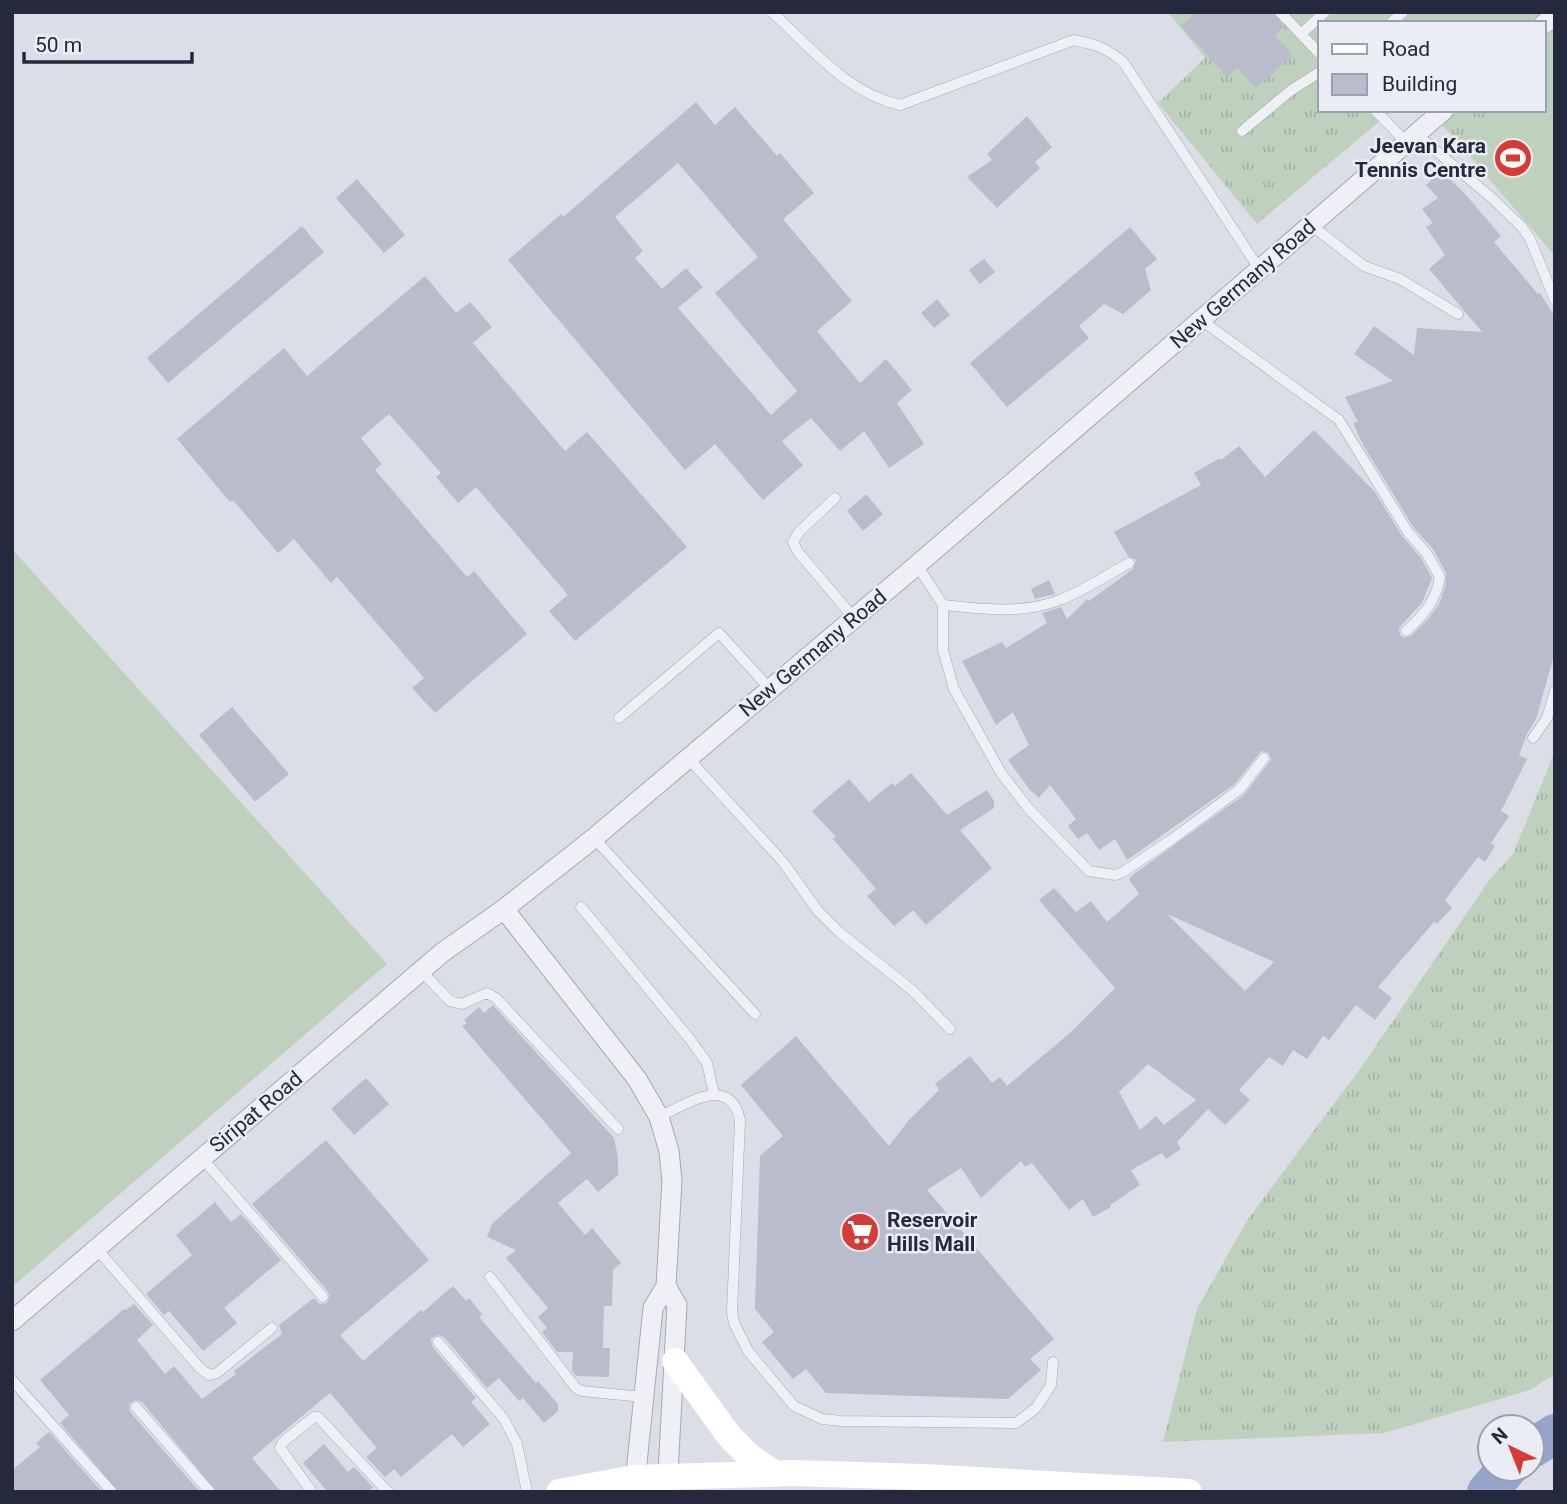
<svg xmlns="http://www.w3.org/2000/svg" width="1567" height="1504" font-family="Roboto,sans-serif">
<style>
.grass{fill:url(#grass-tufts)}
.pitch{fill:#bed1bc}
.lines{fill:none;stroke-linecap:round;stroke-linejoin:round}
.river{stroke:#94a4ca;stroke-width:40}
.building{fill:#b9bcca;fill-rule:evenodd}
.service-casing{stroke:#a5a8b4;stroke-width:11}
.minor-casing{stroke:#a5a8b4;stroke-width:21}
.service{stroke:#eef0f5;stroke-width:10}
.minor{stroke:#eef0f5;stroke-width:19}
.secondary{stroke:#fff;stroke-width:26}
.labels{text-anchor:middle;stroke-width:5;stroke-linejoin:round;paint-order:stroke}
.poi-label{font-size:21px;font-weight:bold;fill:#25293e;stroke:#ebedf5;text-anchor:end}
.street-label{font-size:21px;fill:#25293e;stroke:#ebedf5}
</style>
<defs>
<pattern id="grass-tufts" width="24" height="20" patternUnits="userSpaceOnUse" patternTransform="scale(1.75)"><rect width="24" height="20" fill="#bed1bc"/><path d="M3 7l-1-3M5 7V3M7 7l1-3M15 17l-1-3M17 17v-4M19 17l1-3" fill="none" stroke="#a3b3a3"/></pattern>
</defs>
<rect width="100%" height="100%" fill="#dcdee7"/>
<path class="grass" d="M1168 12H1555V256L1458 142 1427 110H1544V23H1320V110H1393L1257 224 1158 103 1205 58Z
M1555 751V1374L1530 1390 1384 1433 1163 1442 1197 1309 1248 1219 1360 1069 1490 879 1513 854Z"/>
<path class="pitch" d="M1555 60V256L1458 142 1496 110H1544V69Z
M12 549 387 964 12 1287Z"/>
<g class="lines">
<path class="river" d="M1532 1448 1555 1434
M1487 1492 1507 1469"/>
</g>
<path class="building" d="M1196 12H1273L1284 27 1275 35 1293 56 1255 88 1237 67 1227 77 1181 26Z
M696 102 715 125 735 107 777 156 780 153 814 193 783 219 852 301 817 331 860 383 886 359 912 390 897 403 924 444 889 468 864 431 840 451 811 418 782 441 803 465 763 500 715 444 685 470 508 260 561 214 563 217ZM678 163 758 257 715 293 797 391 771 415 678 308 703 287 686 268 662 289 635 258 643 251 615 217Z
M1027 116 1052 147 1035 162 1040 168 997 208 967 177 992 160 987 154Z
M1441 170 1466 195 1501 236 1494 242 1538 294 1540 293 1555 317V652L1536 719 1527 734 1519 755 1527 759 1501 811 1509 816 1491 843 1495 846 1485 862 1478 857 1445 900 1452 908 1437 924 1434 922 1378 987 1392 998 1375 1020 1356 1005 1329 1040 1323 1036 1307 1059 1293 1050 1283 1066 1269 1057 1239 1090 1250 1100 1225 1125 1208 1109 1177 1142 1181 1149 1166 1159 1162 1153 1131 1170 1140 1185 1110 1205 1111 1207 1093 1217 1083 1199 1069 1210 1032 1163 1025 1167 1021 1161 981 1198 961 1168 927 1190 1054 1339 1030 1359 1041 1370 1008 1399 826 1393 806 1369 793 1379 762 1342 774 1332 755 1309 760 1156 783 1136 741 1085 796 1036 889 1146 908 1121 939 1090 935 1084 970 1056 992 1083 1000 1077 1007 1086 1071 1032 1115 988 1039 900 1054 888 1076 912 1091 901 1107 922 1139 894 1129 879 1134 874 1244 795 1271 760 1269 753 1261 751 1235 784 1127 860 1115 839 1099 850 1087 833 1078 839 1068 826 1076 819 1050 785 1039 798 1030 790 1008 760 1029 745 1013 712 996 725 962 661 1002 642 1006 648 1047 623 1042 613 1061 607 1067 619 1087 599 1089 601 1133 569 1136 560 1128 556 1114 532 1201 485 1194 473 1220 458 1221 460 1239 446 1265 477 1314 430 1375 492 1402 536 1421 558 1432 578 1422 603 1399 628 1400 635 1404 638 1411 636 1429 618 1439 604 1445 587 1446 573 1433 549 1414 528 1363 445 1353 423 1358 422 1345 397 1393 381 1354 354 1374 326 1414 355 1417 328 1482 332 1429 269 1445 255 1426 227 1433 223 1422 209 1438 198 1426 185ZM1167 914 1274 962 1245 991ZM1148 1064 1196 1100 1164 1125 1156 1116 1140 1130 1119 1092Z
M357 179 405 235 384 253 336 198Z
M302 226 324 252 168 383 147 358Z
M1130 227 1157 259 1145 269 1151 290 1123 314 1104 304 1079 326 1089 338 1007 407 970 363Z
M984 259 995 272 980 284 969 270Z
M425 276 456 313 470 302 492 327 473 343 565 451 587 432 687 547 575 641 549 611 568 595 476 487 458 503 436 477 441 473 389 414 361 438 382 464 375 470 467 577 474 571 527 634 435 713 412 688 424 678 337 577 331 583 294 539 278 553 233 500 230 502 177 439 284 348 307 376Z
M937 299 950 315 934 328 921 313Z
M866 494 883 514 863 531 847 511Z
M1049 580 1055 594 1035 599 1031 589Z
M232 707 289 774 255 802 199 735Z
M911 773 947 815 987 790 994 801V808L960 830 992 868 926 925 913 910 894 926 867 896 876 889 833 839 836 837 812 811 849 779 869 802 892 783 895 786Z
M493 1005 614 1138 618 1158V1175L598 1192 587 1179 558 1203 585 1235 592 1228 621 1263 613 1270 612 1306H604L603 1348H610L609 1377 576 1376 572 1371 573 1352H557L542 1332 547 1328 538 1317 548 1308 506 1258 516 1250 487 1237 492 1224 571 1153 462 1026 467 1023 464 1020 479 1007 484 1013Z
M366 1078 389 1104 354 1135 331 1109Z
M326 1140 429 1260 340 1335 363 1361 421 1310 423 1312 453 1286 466 1301 469 1298 482 1314 479 1317 536 1383 538 1381 558 1404V1411L544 1423 523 1398 519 1401 499 1378 487 1388 444 1337 437 1335 431 1339 432 1346 476 1398 471 1402 490 1424 463 1447 452 1434 401 1477 394 1469 385 1477 366 1457 377 1448 330 1393 252 1458 281 1492H217L142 1402 135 1400 129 1404 130 1412 200 1492H119L60 1423 69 1415 40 1380 124 1309 126 1310 134 1304 153 1325 137 1340 165 1374 174 1366 202 1399 236 1374 234 1371 282 1334 279 1325 314 1298 320 1304 327 1303 330 1296 326 1289 252 1204Z
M215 1202 231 1222 241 1214 281 1260 224 1308 237 1323 203 1351 169 1311 164 1315 146 1294 192 1255 176 1235Z
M49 1432 102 1492H12V1470L40 1447 36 1443Z
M324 1444 348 1472 354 1467 373 1487 368 1492H325L327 1491 303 1463Z"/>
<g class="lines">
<defs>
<path id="service" d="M772 12C811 48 847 93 900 105L1074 40C1095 44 1109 49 1124 63L1260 270
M1280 12 1320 54
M1391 23 1403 12
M1301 34 1325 12
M1375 110 1406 142
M1242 131 1290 91 1320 72
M1416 134 1493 199 1522 227 1530 239 1555 300
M1311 225 1364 266 1400 279 1458 314
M1201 320 1339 420 1408 532 1427 554 1440 577C1436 601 1424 615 1406 631
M835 498 800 531 793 542 798 552 854 618
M917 565 943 605V650L954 689 1001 773 1028 808 1089 871 1115 875 1123 872 1171 840 1240 789 1264 758
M943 605C982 609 1024 615 1062 599 1085 590 1107 575 1129 563
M619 718 719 633 770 689
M1533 738 1547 718 1555 691
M688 758 783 862 818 911 839 932 912 990 950 1029
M594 838 755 1014
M581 907 689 1038 707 1063 714 1094
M421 971 450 1001 462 1004 487 993 496 998 618 1129
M659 1117C685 1105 730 1073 740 1120L732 1312 734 1323 748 1351 794 1406 822 1419 841 1421 1016 1423 1036 1408 1051 1385 1053 1362
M202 1158 323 1297
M97 1249 199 1367 209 1375 217 1373 272 1328
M490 1277 576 1388 582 1391 643 1397
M438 1342 504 1419 517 1444 527 1492
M12 1380 112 1492
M136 1407 210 1492
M312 1492 280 1448 283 1442 314 1417H318L388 1492"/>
<path id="minor" d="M1544 24 1555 16
M504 909 637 1079 659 1117 669 1151 672 1181 666 1286 653 1308 634 1492
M666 1286 677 1305 667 1492
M12 1321 443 952 504 909 594 838 917 565 1444 110"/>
</defs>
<use href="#service" class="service-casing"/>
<use href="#minor" class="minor-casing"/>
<use href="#service" class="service"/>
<use href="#minor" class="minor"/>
<path class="secondary" d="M675 1361 730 1437 749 1456 775 1474
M559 1492 634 1478 792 1473 923 1477 1189 1492"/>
</g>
<defs>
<symbol id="stadium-disc" viewBox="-11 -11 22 22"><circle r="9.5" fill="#d63c36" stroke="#ebedf5"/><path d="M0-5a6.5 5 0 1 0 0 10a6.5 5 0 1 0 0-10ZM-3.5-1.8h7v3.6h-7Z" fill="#fff"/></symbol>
<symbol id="supermarket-disc" viewBox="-11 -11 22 22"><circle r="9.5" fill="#d63c36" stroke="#ebedf5"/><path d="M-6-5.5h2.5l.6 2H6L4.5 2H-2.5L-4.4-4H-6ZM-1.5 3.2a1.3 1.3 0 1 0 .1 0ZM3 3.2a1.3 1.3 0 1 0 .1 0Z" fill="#fff"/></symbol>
</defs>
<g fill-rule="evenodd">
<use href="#stadium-disc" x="1491" y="136" width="44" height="44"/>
<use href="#supermarket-disc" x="838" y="1210" width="44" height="44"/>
</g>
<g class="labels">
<g class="poi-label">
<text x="1486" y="153">Jeevan Kara<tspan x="1486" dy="24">Tennis Centre</tspan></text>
<text x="887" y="1227" text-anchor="start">Reservoir<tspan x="887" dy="24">Hills Mall</tspan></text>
</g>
<g class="street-label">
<text transform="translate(1243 284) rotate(-41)" y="7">New Germany Road</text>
<text transform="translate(813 653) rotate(-40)" y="7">New Germany Road</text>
<text transform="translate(256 1112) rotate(-40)" y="7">Siripat Road</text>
</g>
</g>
<rect width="1567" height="1504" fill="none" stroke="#25293e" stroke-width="28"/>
<rect x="1318" y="21" width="228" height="91" fill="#ebedf5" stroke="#9c9fac" stroke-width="2"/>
<rect x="1332" y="44" width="35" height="10" fill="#ffffff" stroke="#9c9fac" stroke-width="2"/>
<text x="1382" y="56" font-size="21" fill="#25293e">Road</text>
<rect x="1332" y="74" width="35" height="21" fill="#b9bcca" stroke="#9c9fac" stroke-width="2"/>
<text x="1382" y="91" font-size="21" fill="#25293e">Building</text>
<g transform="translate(1511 1448) rotate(317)"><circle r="33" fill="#ebedf5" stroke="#9c9fac" stroke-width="2"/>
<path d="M0-5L12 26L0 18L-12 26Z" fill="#d63c36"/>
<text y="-10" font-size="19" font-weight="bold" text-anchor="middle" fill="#25293e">N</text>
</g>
<path d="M24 52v10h168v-10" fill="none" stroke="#25293e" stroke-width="3.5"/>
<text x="35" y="52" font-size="21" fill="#25293e" stroke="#ebedf5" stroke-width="5" paint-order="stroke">50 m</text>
</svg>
